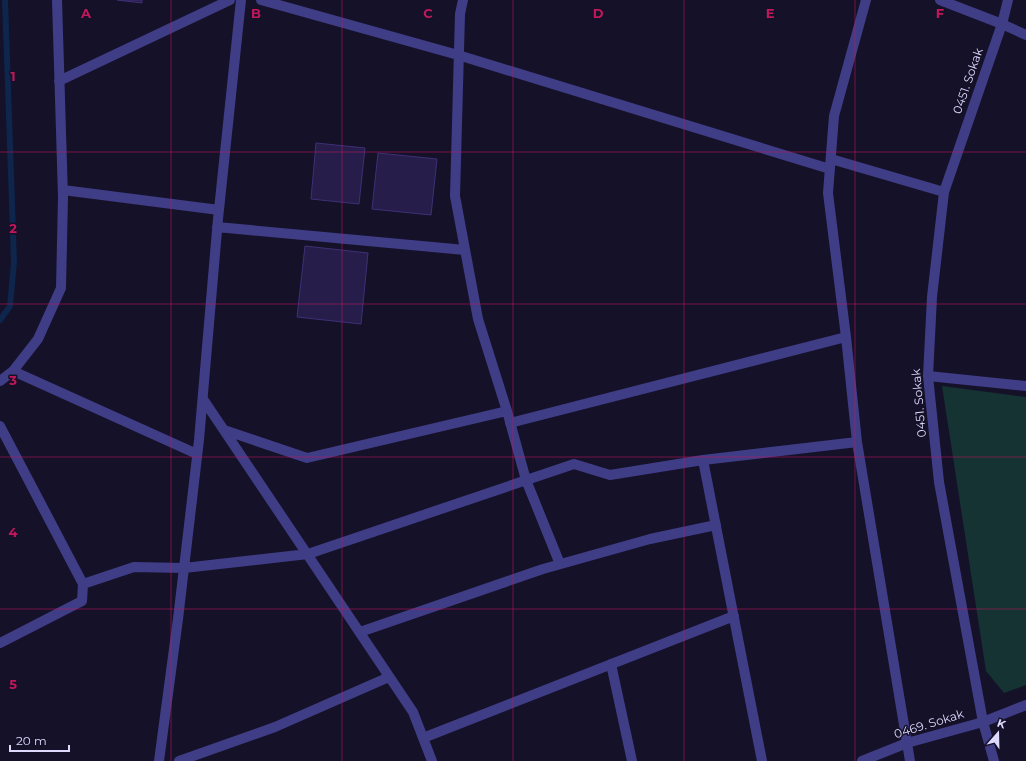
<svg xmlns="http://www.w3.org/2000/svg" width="1026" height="761" font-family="Montserrat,sans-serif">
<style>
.green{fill:#143332}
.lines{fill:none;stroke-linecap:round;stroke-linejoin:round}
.stream{stroke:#0e254c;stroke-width:6}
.building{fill:#261d4a;stroke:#3e3076}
.minor{stroke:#403d87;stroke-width:10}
.grid{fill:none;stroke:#c2185b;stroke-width:1;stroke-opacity:0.55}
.labels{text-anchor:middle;stroke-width:3;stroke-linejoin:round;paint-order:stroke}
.street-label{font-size:12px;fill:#dedafe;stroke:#151129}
.grid-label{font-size:13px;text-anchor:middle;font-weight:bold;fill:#c2185b;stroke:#151129;stroke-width:3;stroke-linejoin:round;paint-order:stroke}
</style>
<rect width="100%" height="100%" fill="#151129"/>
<path class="green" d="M942 386 1026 397V685L1004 693 986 671Z"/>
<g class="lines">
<path class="stream" d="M0 320 10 306 14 262 5 0"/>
</g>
<path class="building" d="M117 0H142V3Z
M316 143 365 148 359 204 311 199Z
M378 153 437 159 431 215 372 209Z
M305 246 368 253 361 324 297 317Z"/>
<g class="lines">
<path class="minor" d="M261 0 458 55 830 169
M463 0 460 14 455 196 478 319 507 411 526 480 560 564
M866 0 834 116 828 193 846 337 857 442 910 761
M940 0 1002 24 1026 35
M59 81 230 0
M831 159 944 192
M63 190 219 210
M217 227 465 250
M13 371 197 454
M928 376 1026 386
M0 381 13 371 38 339 61 288 63 197 57 0
M203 399 413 712 432 761
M510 423 846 337
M0 426 83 584 134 567 184 568 308 554 574 464 610 475 703 460 857 442
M224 430 307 458 507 411
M703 460 762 761
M360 632 543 569 650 539 716 525
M0 643 82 601 83 584
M611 664 632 761
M423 738 734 616
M159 761 178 619 199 440 218 219 241 0
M179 761 275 727 389 677
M862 761 907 743 983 722 1026 705
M994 761 983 722 939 482 928 376 932 297 944 192 1002 24 1008 0"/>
</g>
<path class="grid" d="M171 0V761M342 0V761M513 0V761M684 0V761M855 0V761M0 152H1026M0 304H1026M0 457H1026M0 609H1026"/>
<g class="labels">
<g class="street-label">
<text transform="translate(968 81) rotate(-71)" y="4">0451. Sokak</text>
<text transform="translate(919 403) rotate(-95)" y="4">0451. Sokak</text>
<text transform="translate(929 724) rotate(-17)" y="4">0469. Sokak</text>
</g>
</g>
<g class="grid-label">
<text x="86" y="18">A</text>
<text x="256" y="18">B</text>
<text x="428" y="18">C</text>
<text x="598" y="18">D</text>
<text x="770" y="18">E</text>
<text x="940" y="18">F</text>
<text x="13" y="81">1</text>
<text x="13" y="233">2</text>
<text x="13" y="385">3</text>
<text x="13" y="537">4</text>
<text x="13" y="689">5</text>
</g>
<g transform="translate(998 733) rotate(20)" stroke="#151129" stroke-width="3" paint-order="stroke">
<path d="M0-3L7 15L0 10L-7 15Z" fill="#dedafe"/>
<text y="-6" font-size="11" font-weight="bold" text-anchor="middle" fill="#dedafe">K</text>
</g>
<path d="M10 745v6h59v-6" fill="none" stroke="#dedafe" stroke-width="2"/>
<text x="16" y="745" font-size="12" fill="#dedafe" stroke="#151129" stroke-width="3" paint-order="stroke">20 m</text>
</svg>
